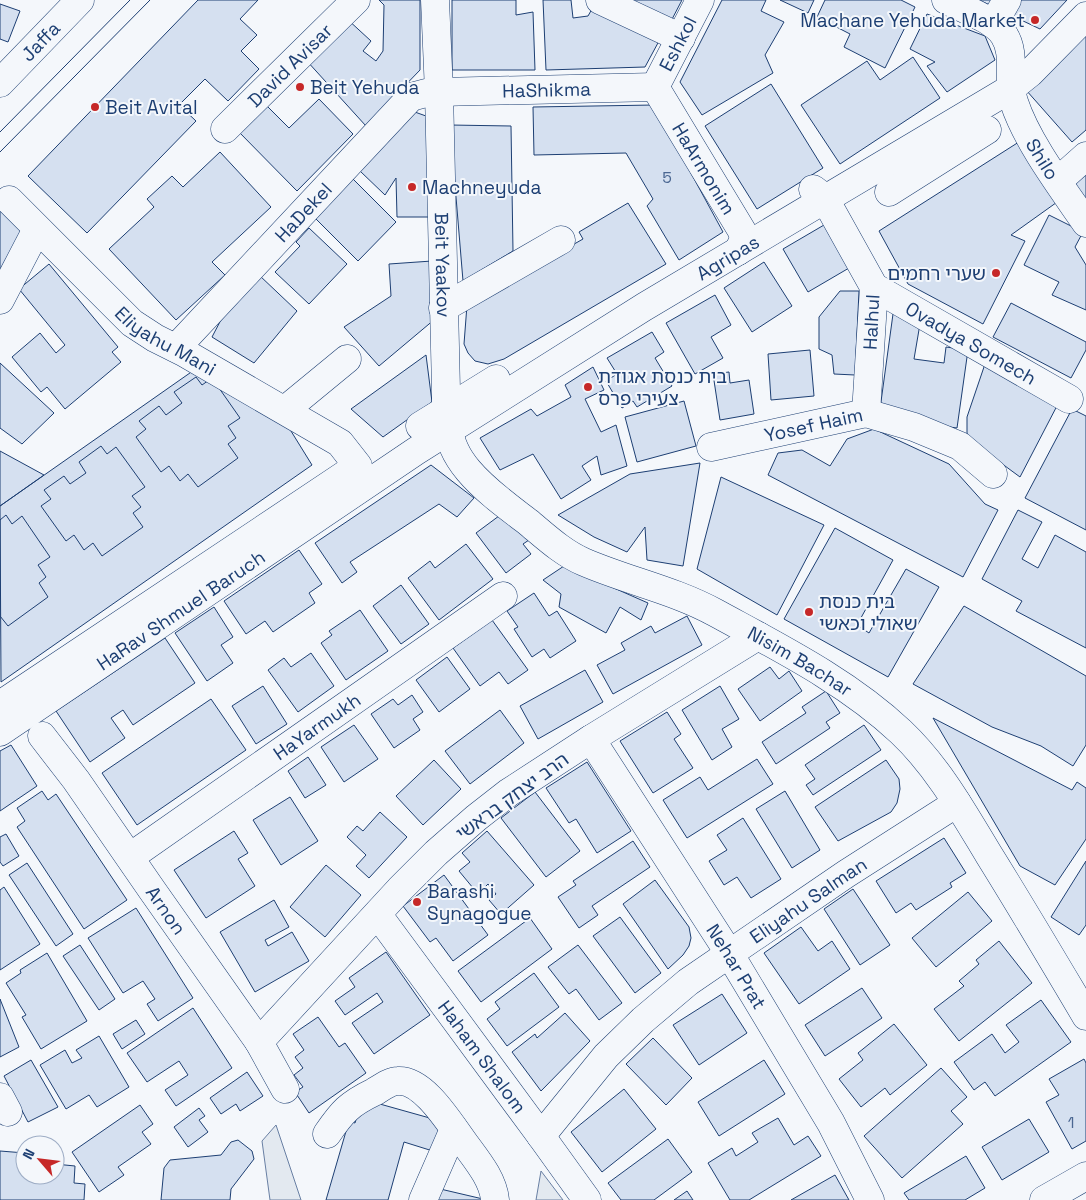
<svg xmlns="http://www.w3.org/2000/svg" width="1086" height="1200" font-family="'Space Grotesk','Noto Sans Hebrew',sans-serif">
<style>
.green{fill:#e3e9f0;stroke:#687fa3}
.building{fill:#d5e0f0;stroke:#1d3f73}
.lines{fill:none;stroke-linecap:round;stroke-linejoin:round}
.minor-casing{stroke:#1d3f73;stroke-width:29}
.minor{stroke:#f4f7fb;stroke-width:28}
.tram{stroke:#1d3f73;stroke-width:1}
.poi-dot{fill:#c62828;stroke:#f4f7fb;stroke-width:2}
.labels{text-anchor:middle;stroke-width:4;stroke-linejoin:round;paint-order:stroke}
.number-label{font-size:16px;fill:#4b6792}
.poi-label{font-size:19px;fill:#1d3f73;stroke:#f4f7fb;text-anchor:start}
.street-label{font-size:19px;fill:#1d3f73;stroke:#f4f7fb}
</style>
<rect width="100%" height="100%" fill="#f4f7fb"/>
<path class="green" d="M276 1125 301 1200H270L262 1141Z
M541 1171 563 1200H536Z"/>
<path class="building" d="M198 0H258L240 19 257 35 241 51 259 69 228 101 205 79 179 105 196 121 87 233 28 176Z
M379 0H420V70L366 126 306 60 346 18 371 41 363 51 376 61 383 51 384 5Z
M452 0H516V15L533 12 535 70H452Z
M543 0H571L573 18 588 16 592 9 659 41 645 67 546 70Z
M618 0H682L669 25Z
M722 0H766L761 11 784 22 765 55 773 73 702 115 680 82Z
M780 0H814L808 13Z
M825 0H901L915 7 885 68 844 47 850 34 817 17Z
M979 0H1067L1040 29Z
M0 4 20 11 8 42 0 39Z
M927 14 985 36 995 60 947 92 927 66 935 62 910 49Z
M1086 36V130L1072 142 1026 90Z
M913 57 940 98 840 164 801 105 867 61 880 80Z
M771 84 823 168 757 209 705 126Z
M319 99 353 134 297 191 237 130 264 103 289 128Z
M654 105 723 232 679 260 647 206 653 199 626 153 534 155 533 107Z
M412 111 426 116 430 217H397L396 178 385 195 360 171Z
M450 125 511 126 513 251 463 281Z
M1022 140 1060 200 1011 235 1025 241 983 324 908 284 879 231Z
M220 152 271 207 212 262 225 275 176 320 109 249 154 207 147 199 172 176 183 187Z
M1086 166V203L1070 178Z
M353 179 396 222 358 261 314 217Z
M628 203 666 264 504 359 488 364 475 361 468 353 464 344 467 305 583 239 579 232Z
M0 206 31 239 0 289Z
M1049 215 1083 232 1075 247 1086 265V310L1052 295 1059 282 1024 265Z
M824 225 849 268 808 292 783 249Z
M309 228 347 264 309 304 275 272 300 246 296 242Z
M432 261 435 319 379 366 344 327 391 296 389 264Z
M764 262 792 306 752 332 724 288Z
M49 264 118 347 112 352 121 362 65 409 47 387 41 392 12 357 40 333 56 353 65 345 19 289Z
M259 275 297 311 254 363 212 337 223 316Z
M840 291H859L855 375 834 374 832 355 819 349V317Z
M715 295 731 325 711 337 723 358 695 374 666 323Z
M1011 303 1086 342V350L1071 378 993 337Z
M893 314 921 318 914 359 944 363 946 347 968 350 957 428 912 422 880 409Z
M652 332 664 352 655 358 672 386 637 407 633 401 622 408 606 381 617 374 607 358Z
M810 350 814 396 771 400 768 354Z
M426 355 432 402 383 437 351 409Z
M986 361 1059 402 1020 477 967 438V417Z
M0 363 54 413 22 444 0 428Z
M593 367 604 390 585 399 601 432 616 425 627 466 601 475 597 456 582 466 591 480 561 499 533 454 500 470 480 438 531 409 537 416 571 397 565 385Z
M197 368 286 423 312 465 1 682 0 506Z
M729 372 730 383 749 380 754 414 720 420 713 374Z
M196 377 202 385 212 378 240 418 228 426 236 438 228 444 238 458 198 487 188 474 180 481 169 466 161 472 136 437 146 429 139 421 159 406 166 415 182 403 174 392Z
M684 401 696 446 637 462 625 417Z
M1072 409 1086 416V530L1025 498Z
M874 429 949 464 985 504 998 510 963 577 768 475 778 453 802 450 830 466 847 439Z
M101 446 107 454 116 447 145 487 132 496 141 507 133 513 143 527 102 556 93 543 84 550 74 535 66 541 41 506 51 499 44 490 64 476 70 484 86 473 79 462Z
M0 451 44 475 0 506Z
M700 463 683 566 647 560 645 527 627 552 594 537 558 515 630 474Z
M431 465 474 498 457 517 439 504 350 562 357 572 342 583 315 543Z
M721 477 824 525 777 615 697 569Z
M507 510 529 540 523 544 531 554 506 573 476 533Z
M1018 510 1042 522 1022 559 1038 568 1055 535 1086 552V648L1016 611 1022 601 982 579Z
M6 515 12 524 22 516 50 557 38 565 46 577 39 583 48 597 8 626 0 616V520Z
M835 528 893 560 857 625 869 633 906 569 939 587 888 677 784 619Z
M466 544 493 579 439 620 408 578 430 561 435 568Z
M299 550 322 584 309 593 315 603 273 632 265 621 246 634 224 601Z
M564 566 648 603 641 620 620 607 606 633 559 607 561 594 543 580Z
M401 585 429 624 401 644 373 606Z
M534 593 549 616 557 611 576 641 550 658 544 649 532 657 514 629 518 627 507 611Z
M964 606 1086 676V745L1073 766 1041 746 992 727 913 684Z
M214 607 233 637 221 645 233 663 207 681 175 633Z
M360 610 388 651 346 680 321 643 332 635 329 631Z
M687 616 702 645 613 694 597 665 625 650 621 643 651 626 655 633Z
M492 620 528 670 508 684 499 672 480 686 453 648Z
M165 638 195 683 133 725 123 710 111 718 125 738 90 762 56 711Z
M311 653 334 686 298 712 268 670 284 658 291 667Z
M447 657 470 689 439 712 416 680Z
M770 667 779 679 789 671 802 691 760 721 738 689Z
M585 670 603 702 538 739 520 706Z
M263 686 287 724 256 744 232 706Z
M720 686 739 719 722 729 732 747 712 760 682 710Z
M826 691 840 713 826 722 830 728 776 764 762 742 806 713 802 707Z
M412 695 423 712 413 719 420 730 394 748 371 714 393 699 398 705Z
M211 699 246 750 137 825 102 773Z
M500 710 524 743 470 784 445 751Z
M667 712 681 734 674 739 693 768 653 793 620 741Z
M933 718 1072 790 1077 782 1086 788V839L1055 885 1020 866Z
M354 725 378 759 344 782 321 747Z
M864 725 881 750 813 795 806 785 815 779 805 765Z
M11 745 37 786 0 811V751Z
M308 757 326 785 305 798 288 771Z
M757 759 773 784 687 838 663 800 700 777 708 790Z
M434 760 461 789 423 825 396 796Z
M886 760 899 779 900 789 897 803 891 812 838 841 815 807Z
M587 762 631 831 597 853 576 819 569 823 546 788Z
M42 791 48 800 56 794 127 900 84 929 17 827 25 821 17 808Z
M785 791 820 850 792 868 756 809Z
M535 792 580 851 546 877 501 818Z
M290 797 318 841 281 865 253 820Z
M380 812 407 837 369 878 356 866 366 855 347 837 357 826 363 831Z
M743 818 781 879 751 898 737 877 724 885 709 861 727 850 717 835Z
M234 831 248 853 238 859 255 886 206 918 174 870Z
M487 831 534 885 501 914 489 900 496 894 488 884 478 894 459 871 470 862 462 853Z
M6 834 19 856 3 866 0 862V837Z
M944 838 966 873 950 883 952 887 916 910 911 903 896 913 876 881Z
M633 841 650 867 592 906 598 915 579 928 558 897 576 885 573 881Z
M1086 861V925L1079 935 1051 917Z
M27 863 73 934 56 946 9 875Z
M326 865 361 895 325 937 290 907Z
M444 875 488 935 453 961 436 938 430 942 403 906Z
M655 880 689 927 691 938 689 946 683 955 668 969 623 904Z
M4 887 40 944 0 970V890Z
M853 889 890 945 860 965 824 909Z
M968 892 992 921 936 967 912 938Z
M274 900 289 927 265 940 268 946 292 932 309 961 255 992 220 932Z
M136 908 193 998 158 1021 147 1004 155 999 143 981 123 993 88 938Z
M620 917 661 973 635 993 593 936Z
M530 918 552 949 481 1002 458 971Z
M801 927 818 951 832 941 850 969 799 1004 764 953Z
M999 941 1032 983 959 1041 934 1009 964 986 959 981 979 964 976 960Z
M80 945 115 999 99 1010 63 956Z
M578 945 622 1003 599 1020 576 989 569 994 548 967Z
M386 952 430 1015 374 1054 352 1023 383 1002 377 993 345 1015 335 1001 355 987 349 978Z
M47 953 87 1021 41 1049 22 1017 26 1015 6 983 21 973 20 970Z
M534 973 559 1007 507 1046 487 1019 500 1009 495 1002Z
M862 988 882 1018 825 1056 805 1025Z
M722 994 747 1033 699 1065 673 1025Z
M0 999 19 1047 0 1057Z
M1041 1000 1071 1042 995 1096 985 1082 974 1090 954 1062 992 1034 1005 1053 1019 1042 1006 1025Z
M193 1008 232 1068 176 1106 165 1090 188 1075 179 1061 147 1082 127 1053Z
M565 1013 590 1041 541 1091 512 1052 535 1034 537 1038Z
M318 1017 339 1047 345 1043 366 1073 309 1113 295 1092 303 1087 294 1075 303 1068 295 1057 304 1050 293 1034Z
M136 1020 145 1034 122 1049 113 1034Z
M894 1024 927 1065 890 1095 885 1088 861 1107 839 1079 863 1060 858 1053Z
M99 1036 129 1087 97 1107 89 1095 66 1109 40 1065 65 1050 72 1063 82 1058 76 1050Z
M653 1038 692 1078 666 1105 626 1064Z
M1084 1059 1086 1063V1141L1072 1149 1046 1102 1059 1095 1049 1079Z
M31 1060 58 1107 28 1122 4 1076Z
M764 1060 785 1094 719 1136 698 1102Z
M941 1068 967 1097 951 1111 963 1124 902 1178 864 1136Z
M247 1072 263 1096 240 1111 236 1104 221 1114 210 1098Z
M624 1089 656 1129 602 1172 571 1132Z
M362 1099 444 1122 436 1152 404 1142 388 1200H326L349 1121 355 1123Z
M140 1105 153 1124 142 1132 151 1144 118 1167 124 1175 99 1192 72 1152Z
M199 1108 205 1116 199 1120 208 1132 188 1147 174 1127Z
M778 1118 794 1145 808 1136 821 1156 749 1200H730L708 1163 732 1148 736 1156 758 1142 752 1133Z
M1029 1119 1049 1152 1002 1180 982 1147Z
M668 1139 692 1172 654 1200H621L608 1183Z
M238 1140 252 1151 254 1159 231 1189 230 1200H161L164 1168 170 1160 221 1155 231 1142Z
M0 1151 25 1153V1175L55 1176V1164L75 1166 74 1183 85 1184 84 1200H0Z
M966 1156 985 1188 965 1200H909L904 1193Z
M835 1175 849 1200H791Z
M436 1188 483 1199V1200H433Z
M687 1191 693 1200H674Z"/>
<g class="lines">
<defs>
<g id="minor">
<path id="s1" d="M435 0 439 92 446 390V410L443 423"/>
<path d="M600 0 681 38"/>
<path id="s2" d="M946 0C963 9 994 19 1004 35 1017 55 1006 80 1014 102 1027 142 1062 188 1086 223"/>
<path d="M993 24 1007 0"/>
<path id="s3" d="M0 83 80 0"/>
<path id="s4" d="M655 87 742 231 744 240 738 251"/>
<path id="s5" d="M655 87 700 0"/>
<path id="s6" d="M225 129 356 0"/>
<path d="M1058 181 1086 156"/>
<path d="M813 189 821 195 825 199 874 287 866 413"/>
<path d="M889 192 987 130"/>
<path id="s7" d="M9 200 132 323 155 338 183 352 340 443 358 466 360 483"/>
<path id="s8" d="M874 287 1069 399"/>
<path d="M0 300 37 229"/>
<path d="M443 308 561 240"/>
<path id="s9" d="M176 348 411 97 426 93 439 92 655 87"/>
<path d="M285 410 347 359"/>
<path id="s10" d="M451 413C438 459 497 498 528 522 546 537 563 553 584 562 628 581 674 590 716 613 780 648 848 682 901 732 938 767 963 812 989 855 1022 908 1054 962 1086 1016"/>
<path d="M420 426 496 379"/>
<path id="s11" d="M711 447 866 413 914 427 960 446 993 474"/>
<path d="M0 705 355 468"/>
<path id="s12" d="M0 732 416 451 644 307 1010 89 1030 73 1086 16"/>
<path id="s13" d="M42 736 76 780 152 890 259 1042 285 1089"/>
<path id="s14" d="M591 739 729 953 831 1123 870 1200"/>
<path id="s15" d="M130 857 503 596"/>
<path id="s16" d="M378 915 541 1136 587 1200"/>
<path d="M259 1042 400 889 436 853 476 818 508 793 591 739 758 636"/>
<path d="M0 1097 8 1112"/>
<path d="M327 1134C342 1112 349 1104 374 1092 381 1088 390 1081 398 1081 423 1079 449 1122 463 1141 475 1158 493 1178 495 1200"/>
<path id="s17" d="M541 1136 606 1056 643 1020 688 982 846 874 957 803"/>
<path d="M423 1200 454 1129"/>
<path d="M1044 1200 1086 1176"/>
</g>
</defs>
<use href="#minor" class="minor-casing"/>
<use href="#minor" class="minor"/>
<path class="tram" d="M0 132 130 0
M0 152 150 0"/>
</g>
<g class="poi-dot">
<circle cx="1035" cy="20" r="5"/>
<circle cx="300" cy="87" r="5"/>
<circle cx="95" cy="107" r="5"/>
<circle cx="412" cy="187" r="5"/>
<circle cx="996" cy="273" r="5"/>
<circle cx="588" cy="387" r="5"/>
<circle cx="809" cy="612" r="5"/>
<circle cx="417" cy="902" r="5"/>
</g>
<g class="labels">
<g class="number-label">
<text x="667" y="183">5</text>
<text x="1071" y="1128">1</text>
</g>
<g class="poi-label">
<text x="1025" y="27" text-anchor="end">Machane Yehuda Market</text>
<text x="310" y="94">Beit Yehuda</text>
<text x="105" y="114">Beit Avital</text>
<text x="422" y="194">Machneyuda</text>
<text x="986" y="280" text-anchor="end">שערי רחמים</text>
<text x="598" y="383">בית כנסת אגודת<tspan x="598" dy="22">צעירי פרס</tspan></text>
<text x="819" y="608">בית כנסת<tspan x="819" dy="22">שאולי וכאשי</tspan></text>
<text x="427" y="898">Barashi<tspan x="427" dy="22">Synagogue</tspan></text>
</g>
<g class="street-label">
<text dy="7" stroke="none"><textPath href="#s3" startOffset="58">Jaffa</textPath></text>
<text dy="7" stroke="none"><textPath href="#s5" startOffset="49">Eshkol</textPath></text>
<text dy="7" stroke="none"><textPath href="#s6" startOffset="91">David Avisar</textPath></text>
<text dy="7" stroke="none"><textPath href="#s9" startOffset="480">HaShikma</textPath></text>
<text dy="7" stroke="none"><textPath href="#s2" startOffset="201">Shilo</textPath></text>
<text dy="7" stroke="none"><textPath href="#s4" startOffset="95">HaArmonim</textPath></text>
<text dy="7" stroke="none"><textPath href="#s9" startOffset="186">HaDekel</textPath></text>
<text dy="7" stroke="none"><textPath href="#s12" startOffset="869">Agripas</textPath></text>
<text dy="7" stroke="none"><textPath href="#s1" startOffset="265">Beit Yaakov</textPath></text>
<text transform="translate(871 322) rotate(-87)" y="7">Halhul</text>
<text dy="7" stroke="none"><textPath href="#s7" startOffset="212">Eliyahu Mani</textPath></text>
<text dy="7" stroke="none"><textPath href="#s8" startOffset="112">Ovadya Somech</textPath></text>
<text dy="7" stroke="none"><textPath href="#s11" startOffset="105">Yosef Haim</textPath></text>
<text dy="7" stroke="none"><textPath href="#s12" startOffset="218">HaRav Shmuel Baruch</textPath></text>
<text dy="7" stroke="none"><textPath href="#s10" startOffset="449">Nisim Bachar</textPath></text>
<text dy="7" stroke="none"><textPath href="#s15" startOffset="228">HaYarmukh</textPath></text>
<text transform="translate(512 796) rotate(-36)" y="7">הרב יצחק בראשי</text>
<text dy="7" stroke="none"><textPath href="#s17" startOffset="359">Eliyahu Salman</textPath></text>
<text dy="7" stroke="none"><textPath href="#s13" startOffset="214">Arnon</textPath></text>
<text dy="7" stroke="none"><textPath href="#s14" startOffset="270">Nehar Prat</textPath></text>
<text dy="7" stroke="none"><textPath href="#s16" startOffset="176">Haham Shalom</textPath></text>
</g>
</g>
<g transform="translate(40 1160) rotate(298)"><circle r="24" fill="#f4f7fb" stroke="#9eadc5"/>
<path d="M0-4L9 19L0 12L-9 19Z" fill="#c62828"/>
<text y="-8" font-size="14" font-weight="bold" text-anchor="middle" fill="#1d3f73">N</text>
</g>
</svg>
